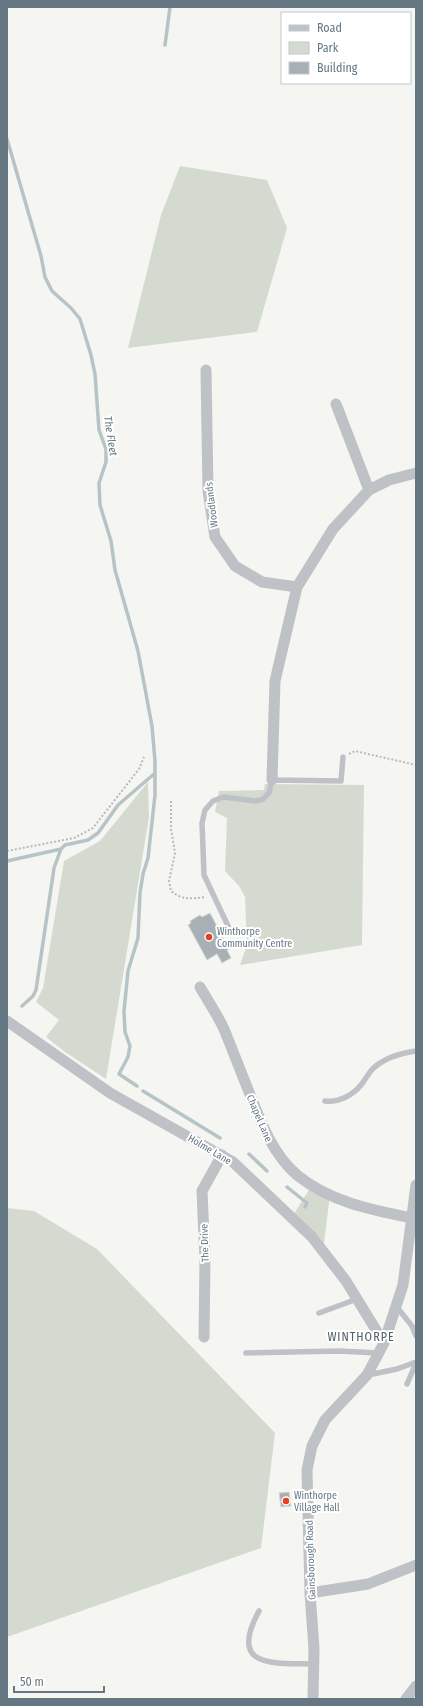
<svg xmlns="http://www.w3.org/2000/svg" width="423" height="1706" font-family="'Fira Sans Condensed',sans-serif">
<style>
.green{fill:#d5dad0}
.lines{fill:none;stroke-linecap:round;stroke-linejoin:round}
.stream{stroke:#b6c4c7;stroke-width:3.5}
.building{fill:#a7b0b5;stroke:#d6d6d4}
.path{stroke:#b8bbbd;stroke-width:2;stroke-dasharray:2 2;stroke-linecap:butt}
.service{stroke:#bec2c6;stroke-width:5.5}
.minor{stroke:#bec2c6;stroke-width:11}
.poi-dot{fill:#e44023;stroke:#fff;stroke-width:1.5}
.labels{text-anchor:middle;stroke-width:4;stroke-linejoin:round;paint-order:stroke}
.street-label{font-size:10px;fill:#647783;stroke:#fff}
.poi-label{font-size:10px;fill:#647783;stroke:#fff;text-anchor:start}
.water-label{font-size:11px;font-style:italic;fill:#5f7a7f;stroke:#fff}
.quarter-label{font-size:12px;letter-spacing:1px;fill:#526068;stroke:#fff}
</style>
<rect width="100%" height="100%" fill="#f5f5f1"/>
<path class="green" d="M180 166 267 180 287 228 257 332 128 348 161 215Z
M148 782 149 817 106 1079 65 1052 46 1037 59 1020 36 1002 43 988 64 861 100 841Z
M265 784 364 785 362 945 240 965 247 945 245 897 239 886 225 871 227 818 215 812 219 791 264 790Z
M312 1185 330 1195 323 1251 292 1217Z
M7 1208 34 1211 97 1249 275 1433 261 1548 7 1637Z"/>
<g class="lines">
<path class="stream" d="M165 45 170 7
M7 139 41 256 45 277 52 291 71 308 80 319 91 355 95 374 99 430 106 449V462L99 483 100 505 111 541 115 570 138 651 152 726 155 761V795L148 858 143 874 140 893 138 938 128 971 124 1011 125 1032 130 1046 128 1057 119 1074 137 1086
M7 861 61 849
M22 1006 33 996 36 990 54 868 61 849 65 845 88 840 98 833 118 805 154 774
M143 1091 220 1138
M249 1154 267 1171
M287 1187 307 1203 305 1207"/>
</g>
<path class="building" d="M210 913 229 949 227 950 231 958 222 963 217 954 207 960 188 925 191 923 190 921 200 915 202 917Z
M289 1492 291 1506 281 1507 279 1493Z"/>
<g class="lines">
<path class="path" d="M349 754 355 751 416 765
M171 801V829L175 853 169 881 171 891C182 900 191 899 205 897
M7 851 74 838 93 828 139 769 144 757"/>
<path class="service" d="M229 928 204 875 202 823 205 810 213 801 223 797 256 801 263 799 269 793 272 780 341 781 343 757
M325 1101C338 1103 353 1095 361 1085 366 1079 369 1071 376 1066 387 1057 402 1053 416 1051
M396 1306 412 1326 416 1336
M319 1313 357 1299
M246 1353 339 1351 378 1353
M368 1375 397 1369 416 1362
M407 1384 416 1363
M259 1611C228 1668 272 1663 313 1664"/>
<path class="minor" d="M206 370 208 491 215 537 235 566 262 582 297 587
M336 404 369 490
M272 780 275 681 297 587 333 529 369 490 389 480 416 473
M200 987C208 1001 217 1014 224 1029 233 1052 242 1074 251 1097 262 1125 273 1154 297 1175 330 1202 372 1210 412 1218
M7 1021 110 1093 233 1162 312 1237 346 1281 384 1343
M204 1337 205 1259 202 1191 222 1155
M310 1593 368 1584 416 1565
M313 1699 314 1649 310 1593 307 1470 312 1446 325 1420 367 1375 384 1343 403 1285 416 1185
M406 1699 416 1686"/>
</g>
<g class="poi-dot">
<circle cx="209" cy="937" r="4"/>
<circle cx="286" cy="1501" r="4"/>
</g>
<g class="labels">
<g class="street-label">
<text transform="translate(211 505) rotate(-97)" y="4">Woodlands</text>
<text transform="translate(260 1118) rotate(67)" y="4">Chapel Lane</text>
<text transform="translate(210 1149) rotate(31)" y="4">Holme Lane</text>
<text transform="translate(204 1243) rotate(-92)" y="4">The Drive</text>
<text transform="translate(310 1560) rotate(-92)" y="4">Gainsborough Road</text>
</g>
<g class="poi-label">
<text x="217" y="935">Winthorpe<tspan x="217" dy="12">Community Centre</tspan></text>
<text x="294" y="1499">Winthorpe<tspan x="294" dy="12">Village Hall</tspan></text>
</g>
<g class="water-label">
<text transform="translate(111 436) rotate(81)" y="4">The Fleet</text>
</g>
<g class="quarter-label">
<text x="361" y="1341">WINTHORPE</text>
</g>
</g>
<rect width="423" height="1706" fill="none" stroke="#647783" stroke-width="16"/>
<rect x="281" y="12" width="130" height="72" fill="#ffffff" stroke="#c1c9cd"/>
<rect x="289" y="25" width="20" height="6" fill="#bec2c6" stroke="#c1c9cd"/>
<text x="317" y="32" font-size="12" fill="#647783">Road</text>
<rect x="289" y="42" width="20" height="12" fill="#d5dad0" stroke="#c1c9cd"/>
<text x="317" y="52" font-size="12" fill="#647783">Park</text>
<rect x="289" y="62" width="20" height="12" fill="#a7b0b5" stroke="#c1c9cd"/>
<text x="317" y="72" font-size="12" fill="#647783">Building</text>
<path d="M14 1686v6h90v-6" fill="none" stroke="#647783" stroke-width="2"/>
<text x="20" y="1686" font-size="12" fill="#647783" stroke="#ffffff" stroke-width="3" paint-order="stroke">50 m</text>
</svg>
